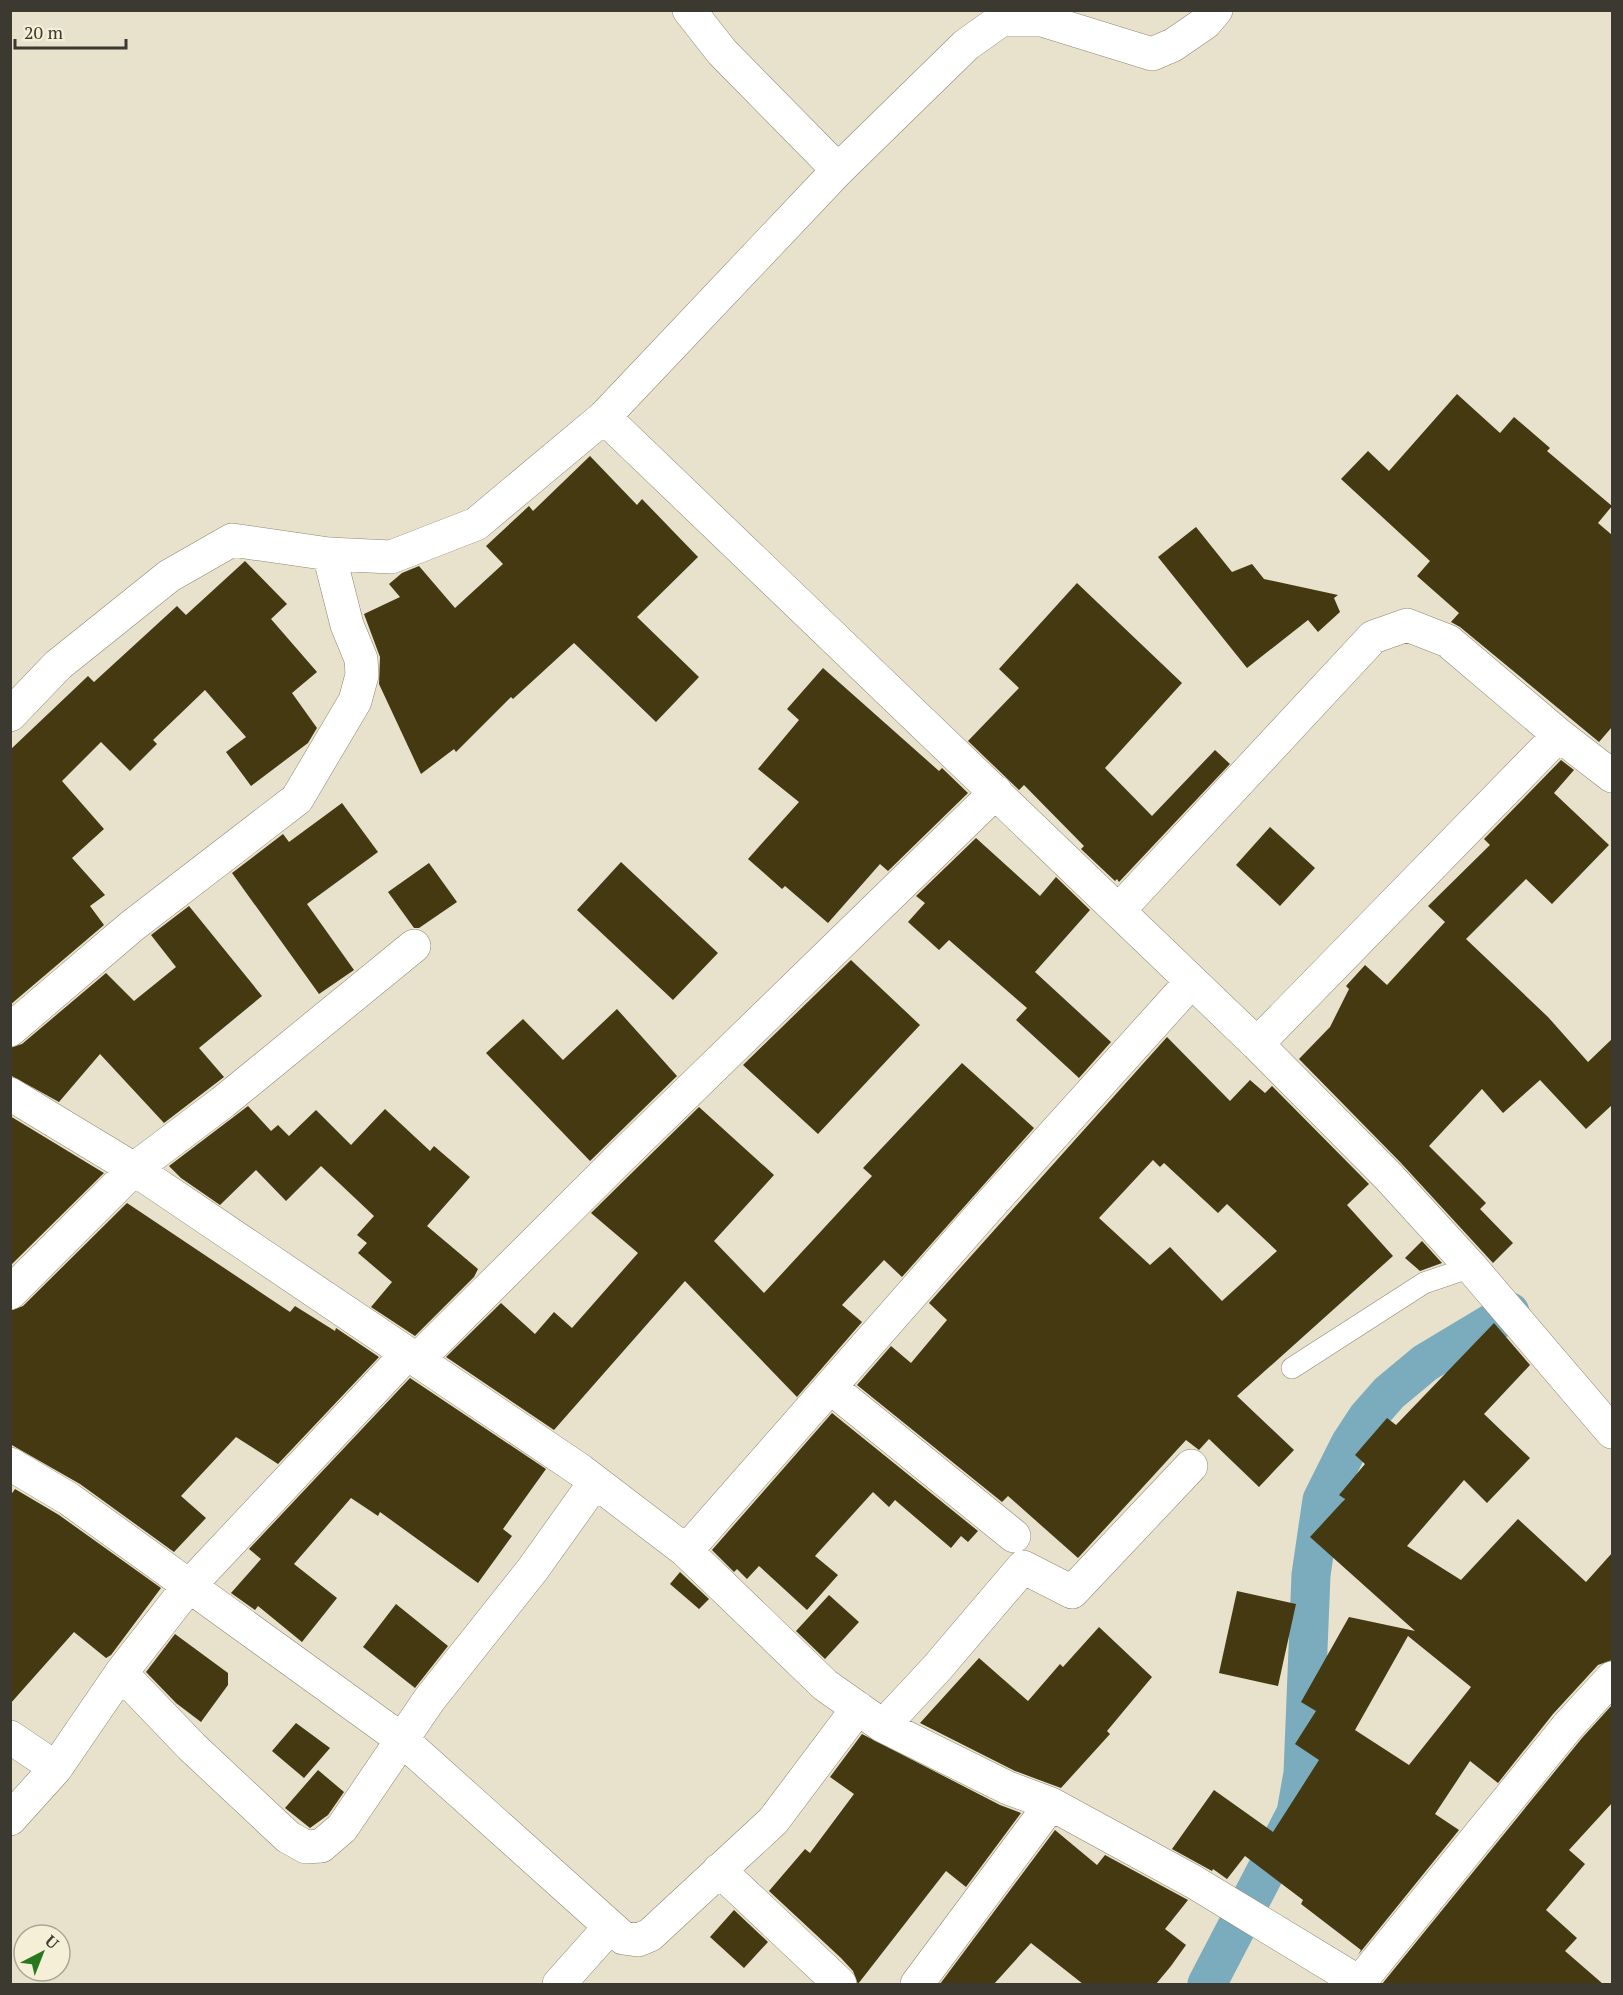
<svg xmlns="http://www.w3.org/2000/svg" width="1623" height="1995" font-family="'PT Serif',serif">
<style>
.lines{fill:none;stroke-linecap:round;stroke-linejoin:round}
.canal{stroke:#7aacbe;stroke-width:39}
.building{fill:#443910;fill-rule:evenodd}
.lane-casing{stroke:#8e8873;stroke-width:22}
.street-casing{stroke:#8e8873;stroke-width:34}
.lane{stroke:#fff;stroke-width:21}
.street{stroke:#fff;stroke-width:33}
</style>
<rect width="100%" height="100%" fill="#e8e1cb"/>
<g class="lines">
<path class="canal" d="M1207 1984 1296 1813 1303 1773 1311 1575 1322 1500 1350 1444 1367 1418 1389 1393 1425 1363 1510 1312"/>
</g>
<path class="building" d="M1457 394 1500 433 1514 417 1550 448 1547 451 1612 506 1598 523 1612 535V727L1599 742 1460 627 1451 622 1459 613 1417 576 1430 561 1341 479 1368 451 1389 471Z
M590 456 637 505 642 499 698 557 637 617 699 677 656 722 574 643 513 699 511 697 456 752 454 749 421 774 379 684 380 657 364 614 400 597 389 584 402 573 419 566 455 608 503 564 486 546 529 506 533 511Z
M1196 527 1232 572 1252 564 1264 579 1338 595 1334 598 1340 612 1318 632 1308 620 1247 668 1158 557Z
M245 561 287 604 271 619 317 672 292 693 317 728 308 743 251 786 226 752 246 737 205 690 153 740 157 744 130 771 101 742 62 781 104 829 72 858 105 895 90 906 104 925 10 1005V750L88 676 94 682 177 606 186 615Z
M1077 583 1182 683 1105 768 1152 816 1215 750 1230 764 1119 882 1117 879 1115 881 1081 849 1084 846 1024 785 1019 790 968 741 1019 688 999 669Z
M823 668 939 771 942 768 968 793 888 871 880 864 828 923 785 886 782 889 748 859 799 802 758 769 799 720 787 709Z
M1561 760 1574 770 1554 793 1609 845 1552 904 1526 879 1466 939 1548 1017 1588 1062 1612 1039V1105L1586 1129 1540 1080 1503 1113 1482 1089 1429 1146 1486 1203 1480 1209 1513 1243 1493 1263 1401 1163 1299 1059 1330 1027 1349 989 1346 986 1365 965 1387 985 1445 922 1428 906 1490 845 1484 839Z
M342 803 378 852 307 904 354 970 319 994 232 873 283 834 289 842Z
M1270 827 1315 868 1280 906 1236 865Z
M976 838 1040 896 1056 877 1090 910 1035 972 1111 1042 1079 1078 1016 1020 1027 1008 949 940 939 950 908 922 925 903 916 896Z
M621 862 718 953 673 1000 577 910Z
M429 863 457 902 419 928H414L388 892Z
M189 906 262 996 199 1048 224 1077 164 1123 100 1054 59 1102 10 1075V1048L22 1044 106 973 134 1001 176 967 151 935Z
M851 960 920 1025 818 1134 743 1065Z
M617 1009 677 1076 590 1161 486 1053 523 1019 563 1060Z
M1167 1037 1230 1101 1250 1080 1265 1093 1272 1086 1369 1184 1347 1205 1393 1256 1237 1396 1294 1450 1259 1487 1209 1439 1199 1450 1186 1440 1078 1558 1008 1496 1002 1502 857 1385 891 1346 911 1363 947 1320 929 1303ZM1153 1160 1160 1167 1164 1163 1218 1213 1227 1204 1277 1251 1222 1301 1170 1247 1150 1265 1099 1218Z
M962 1063 1034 1128 902 1277 884 1260 842 1305 862 1322 797 1397 685 1281 554 1430 446 1357 501 1303 535 1334 554 1312 572 1328 638 1253 591 1213 699 1107 774 1175 714 1241 764 1293 872 1176 863 1168Z
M248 1106 271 1131 278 1125 289 1136 316 1110 351 1145 385 1109 430 1151 434 1146 470 1177 427 1226 478 1269 474 1277 415 1336 371 1307 392 1282 358 1253 367 1243 357 1235 374 1216 321 1166 286 1201 256 1170 220 1205 181 1178 169 1166Z
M10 1116 104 1173 10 1266Z
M127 1203 290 1312 295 1306 335 1331 336 1328 379 1357 278 1464 236 1437 181 1496 206 1518 174 1552 80 1484 10 1444V1311L23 1306Z
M1422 1241 1442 1263 1420 1271 1405 1258Z
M1494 1323 1530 1365 1484 1414 1530 1458 1487 1503 1464 1480 1407 1546 1461 1580 1518 1519 1586 1582 1612 1553V1660L1598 1665 1553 1714 1498 1783 1470 1761 1435 1814 1459 1830 1358 1955 1361 1950 1301 1904 1303 1900 1245 1856 1227 1879 1213 1869 1212 1871 1172 1849 1214 1790 1273 1832 1319 1760 1295 1744 1316 1711 1301 1702 1349 1617 1415 1631 1310 1537 1345 1499 1339 1495 1365 1464 1355 1455 1387 1418 1396 1425ZM1408 1636 1471 1687 1409 1765 1355 1730Z
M410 1378 546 1469 503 1529 512 1536 478 1583 380 1512 378 1516 351 1498 294 1564 337 1598 302 1642 258 1606 255 1610 231 1593 261 1559 249 1549Z
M832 1413 978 1531 968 1542 961 1536 951 1548 895 1500 889 1507 873 1492 815 1556 838 1575 807 1610 759 1566 747 1579 737 1569 734 1572 712 1550Z
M15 1489 59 1515 161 1588 111 1655 106 1658 74 1632 10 1704V1496Z
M680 1572 709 1599 699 1609 670 1584Z
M1237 1591 1296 1604 1278 1686 1219 1673Z
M829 1595 859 1622 825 1659 796 1631Z
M396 1604 448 1646 415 1688 363 1647Z
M1099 1627 1152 1677 1107 1731 1110 1734 1061 1788 1015 1771 920 1723 979 1658 1028 1701 1060 1664 1063 1667Z
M175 1634 228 1673V1685L201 1722 176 1703 146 1672Z
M1612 1705V1803L1569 1850 1585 1864 1546 1910 1577 1938 1565 1951 1603 1984H1382L1582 1738Z
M296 1723 330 1748 304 1778 272 1751Z
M862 1734 1000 1805 1021 1813 966 1887 946 1871 858 1984 853 1971 841 1958 769 1891 805 1849 810 1853 854 1794 830 1777Z
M318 1770 344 1792 328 1815 310 1828 285 1808Z
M1055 1830 1097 1865 1105 1855 1188 1900 1165 1929 1186 1945 1171 1966 1156 1984H1083L1031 1943 994 1984H940Z
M734 1910 768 1942 744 1968 710 1937Z"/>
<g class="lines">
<defs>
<path id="lane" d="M1292 1368 1424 1283 1471 1267"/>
<path id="street" d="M689 10 722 52 838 170
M604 417 1257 1044 1388 1176 1471 1267 1612 1432
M10 715 58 665 169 576 232 540 329 554 391 557 476 524 604 417 838 170 966 45 1001 20H1042L1152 54 1173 45 1205 23 1216 10
M1119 910 1373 637 1407 625 1448 641 1559 735 1612 776
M10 1030 132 926 297 799 355 701 362 675 361 659 347 625 329 554
M1257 1044 1559 735
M10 1094 134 1169 580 1470 686 1551 825 1685 883 1726 1008 1788 1051 1804 1194 1882 1362 1984
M10 1293 134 1169 223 1102 414 946
M417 1360 622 1156 996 792
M830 1387 1014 1536
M10 1464 69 1499 401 1739 623 1938 638 1940 650 1935 773 1821 858 1708
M686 1551 990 1205 1191 982
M121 1673 188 1587 407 1354
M883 1726 937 1668 1023 1567 1072 1592 1191 1466
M10 1737 56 1768
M10 1819 56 1768 121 1673 192 1747 288 1837 306 1847 321 1846 342 1828 429 1700 533 1569 595 1482
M719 1870 840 1984
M1359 1983 1568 1726 1612 1678
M559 1984 609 1928
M917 1984 1051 1804"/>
</defs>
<use href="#lane" class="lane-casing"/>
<use href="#street" class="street-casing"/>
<use href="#lane" class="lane"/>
<use href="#street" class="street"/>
</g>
<rect width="1623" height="1995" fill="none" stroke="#3b3930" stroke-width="24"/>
<g transform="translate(42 1953) rotate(42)"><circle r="28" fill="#f5efd8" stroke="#aba695" stroke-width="1.5"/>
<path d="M0-4.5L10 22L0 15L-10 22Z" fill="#297820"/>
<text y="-9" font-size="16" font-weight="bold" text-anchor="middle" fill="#3b3930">U</text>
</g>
<path d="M15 39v9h111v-9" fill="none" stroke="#3b3930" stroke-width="3"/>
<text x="24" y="39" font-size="18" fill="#3b3930" stroke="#f5efd8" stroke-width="4.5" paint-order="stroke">20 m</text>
</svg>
